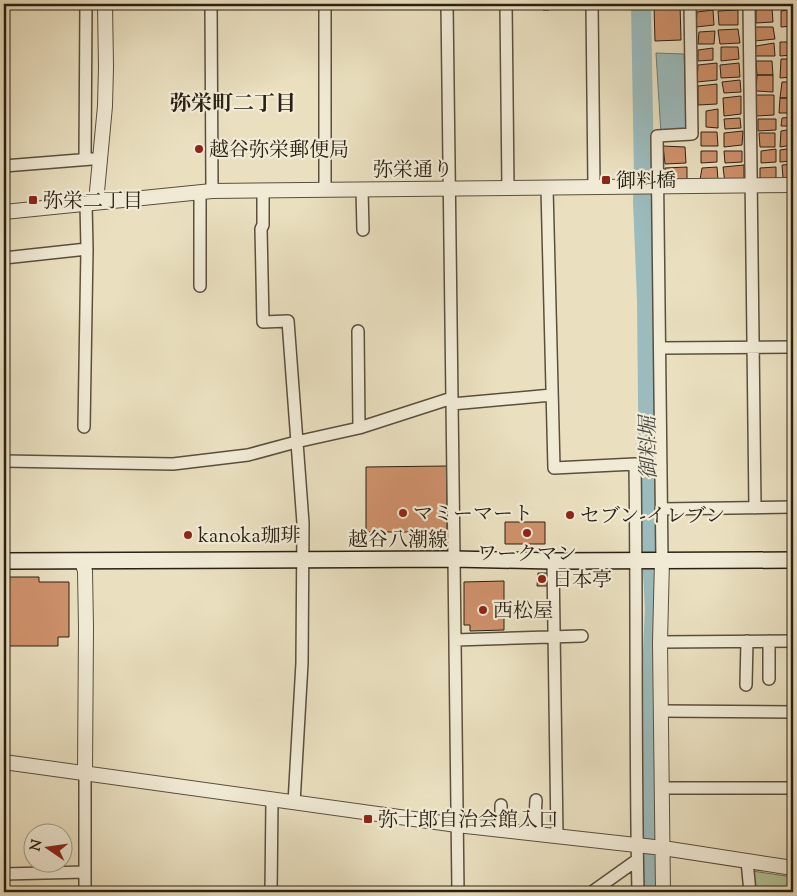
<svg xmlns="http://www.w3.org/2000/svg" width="797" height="896" font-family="'Sorts Mill Goudy','Noto Serif JP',serif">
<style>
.green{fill:#b2c396;stroke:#6e7254}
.water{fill:#9bbbbc;stroke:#6e7d78}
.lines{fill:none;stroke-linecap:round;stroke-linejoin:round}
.river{stroke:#9bbbbc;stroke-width:20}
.building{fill:#cf926c;stroke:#2a2013}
.minor-casing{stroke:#5a503e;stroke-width:14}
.tertiary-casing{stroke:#5a503e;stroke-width:16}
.secondary-casing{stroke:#2a2013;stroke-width:18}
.minor{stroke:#f1ebd6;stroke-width:11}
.tertiary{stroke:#f1ebd6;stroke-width:14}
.secondary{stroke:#f1ebd6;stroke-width:15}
.poi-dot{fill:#8f2418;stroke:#f1ebd6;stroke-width:2}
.labels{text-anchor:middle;stroke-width:4.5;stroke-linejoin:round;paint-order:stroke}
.poi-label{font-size:20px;fill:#2a2013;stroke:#f1ebd6;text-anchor:start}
.street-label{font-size:20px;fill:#2a2013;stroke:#f1ebd6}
.neighbourhood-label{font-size:21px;font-weight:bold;fill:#2a2013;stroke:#f1ebd6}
.water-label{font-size:21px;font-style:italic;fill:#4c4e46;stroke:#f1ebd6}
</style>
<rect width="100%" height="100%" fill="#eae0c0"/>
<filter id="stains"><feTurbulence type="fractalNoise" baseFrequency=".004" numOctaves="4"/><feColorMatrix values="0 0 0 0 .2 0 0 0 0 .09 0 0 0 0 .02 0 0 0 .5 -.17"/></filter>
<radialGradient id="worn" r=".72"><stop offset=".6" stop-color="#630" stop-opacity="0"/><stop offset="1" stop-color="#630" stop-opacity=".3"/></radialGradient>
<path class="green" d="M752 871 793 877V892H756Z"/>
<path class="water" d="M656 53 684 54 687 134H661Z"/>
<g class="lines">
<path class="river" d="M641 4 644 175 642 177 644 180 643 201 647 300 649 499 655 609 651 696 649 824 652 892"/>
</g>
<path class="building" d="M529 4H549V10H543V7H529Z
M662 4H680L681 40 655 41 654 6 662 5Z
M717 4H738V6L718 7Z
M756 8H772L773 22 756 23Z
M793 9V26L781 27V11Z
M713 10 714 25 696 27 697 12Z
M738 10V25H719L718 11Z
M755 27H773L775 39 755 41Z
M738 29 740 43 720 44 718 30Z
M715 31 714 44H698L699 32Z
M780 42H793V55L780 56Z
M774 43 775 56H754L756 46Z
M721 47H738L739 59 721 61Z
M713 48V60L698 61V50Z
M781 59H793V77L780 78Z
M756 61H772L773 75H757Z
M717 63V80L697 82 698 65Z
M739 63 740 77 721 78 720 65Z
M757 75H773V92L756 91Z
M740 80 741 92 724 93 722 82Z
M782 82H793V98H780Z
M717 84V104L698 105V86Z
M756 95H774V115L756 116Z
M741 96V114L724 116 723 98Z
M780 98H793V113H779Z
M718 109V128L706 127V111Z
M793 117V126H781L782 118Z
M740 118 741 128 725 129 724 119Z
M758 119H776V130L758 131Z
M793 129V145L780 147 781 131Z
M743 131 742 145 724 147V133Z
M701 132H717L718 146H701Z
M759 133H775V147H760Z
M663 146 685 147 686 163 665 164Z
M793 148V161L780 162V150Z
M776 149V162L761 163V151Z
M701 151H717V162L701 163Z
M724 151H742V162L725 163Z
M793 164V178H783L782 165Z
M744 165V182L725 183 723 167Z
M687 167V181H666L665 168Z
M717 167 718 180H700L702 168Z
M776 167V180L760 181V168Z
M447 466V532H366V467Z
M505 522H545V544H505Z
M538 573H548V586H537Z
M4 577H39V582H69V637H58V646H4Z
M504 581V630L470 631V625H464V582Z
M699 887 700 892H687L686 889Z"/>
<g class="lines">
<defs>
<path id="minor" d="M211 4 212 191
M325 4V189
M447 4 454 559 458 892
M506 4 508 189
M592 4 594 187
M749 4 755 508
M85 158 86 4
M4 166 92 159
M547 188 554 468 635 464 661 465
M362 189 363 230
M263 190V225L261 229 263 322 288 321 303 523 302 663 294 803
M200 192V286
M4 258 87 249
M358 331 359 428
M660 348 793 347
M452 404 552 395
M84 427 87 249 86 203
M4 461 173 464 248 455 296 442 359 428 452 398
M635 464C637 607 635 750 638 892
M661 509 793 507
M662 560 657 136 692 134 690 4
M553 561 557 836
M455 640 582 636
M660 642 793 641
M769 679V641
M746 685 747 641
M661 711 793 712
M85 773V892
M662 788H793
M501 805V830
M534 834 536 800
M747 861 750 892
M4 874 85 872
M271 892 272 800
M592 892 637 860"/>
<path id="tertiary" d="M96 202 105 106 106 67 105 4
M4 212 212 191 793 185
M662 560 660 642 663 892
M82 562 85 571 86 627 85 773
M4 762 457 825 663 848 793 868"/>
<path id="secondary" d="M4 561 454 559 553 561 793 560"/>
</defs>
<use href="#minor" class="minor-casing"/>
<use href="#tertiary" class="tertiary-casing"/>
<use href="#secondary" class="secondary-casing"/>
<use href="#minor" class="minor"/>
<use href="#tertiary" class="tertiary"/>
<use href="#secondary" class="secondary"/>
</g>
<g class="poi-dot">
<circle cx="199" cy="149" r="5"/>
<rect x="601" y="175" width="10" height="10" rx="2.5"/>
<rect x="28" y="195" width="10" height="10" rx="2.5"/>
<circle cx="403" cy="513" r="5"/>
<circle cx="570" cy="515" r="5"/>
<circle cx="527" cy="533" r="5"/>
<circle cx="188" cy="535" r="5"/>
<circle cx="542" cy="579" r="5"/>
<circle cx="483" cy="610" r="5"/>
<rect x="363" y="814" width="10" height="10" rx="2.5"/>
</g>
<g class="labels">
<g class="poi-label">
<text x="209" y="156">越谷弥栄郵便局</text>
<text x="616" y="187">御料橋</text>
<text x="43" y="207">弥栄二丁目</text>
<text x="413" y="520">マミーマート</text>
<text x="580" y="522">セブン-イレブン</text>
<text x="198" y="542">kanoka珈琲</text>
<text x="527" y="560" text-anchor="middle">ワークマン</text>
<text x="552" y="586">日本亭</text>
<text x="493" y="617">西松屋</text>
<text x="378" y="826">弥十郎自治会館入口</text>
</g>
<g class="street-label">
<text x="413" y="176">弥栄通り</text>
<text x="398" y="546">越谷八潮線</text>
</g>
<g class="neighbourhood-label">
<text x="233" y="110">弥栄町二丁目</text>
</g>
<g class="water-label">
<text transform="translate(648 448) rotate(-91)" y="7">御料堀</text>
</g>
</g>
<rect width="797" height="896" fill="none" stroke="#eae0c0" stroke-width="20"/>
<rect x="5" y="5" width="787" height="886" fill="none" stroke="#2a2013" stroke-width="2.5"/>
<rect x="10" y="10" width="777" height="876" fill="none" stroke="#2a2013"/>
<g transform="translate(48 848) rotate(283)"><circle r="24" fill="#f1ebd6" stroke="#a19a88"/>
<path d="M0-4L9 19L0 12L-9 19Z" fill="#8f2418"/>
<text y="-8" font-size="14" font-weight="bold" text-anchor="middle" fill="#2a2013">N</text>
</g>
<rect width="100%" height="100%" filter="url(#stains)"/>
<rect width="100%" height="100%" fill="url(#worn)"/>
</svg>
